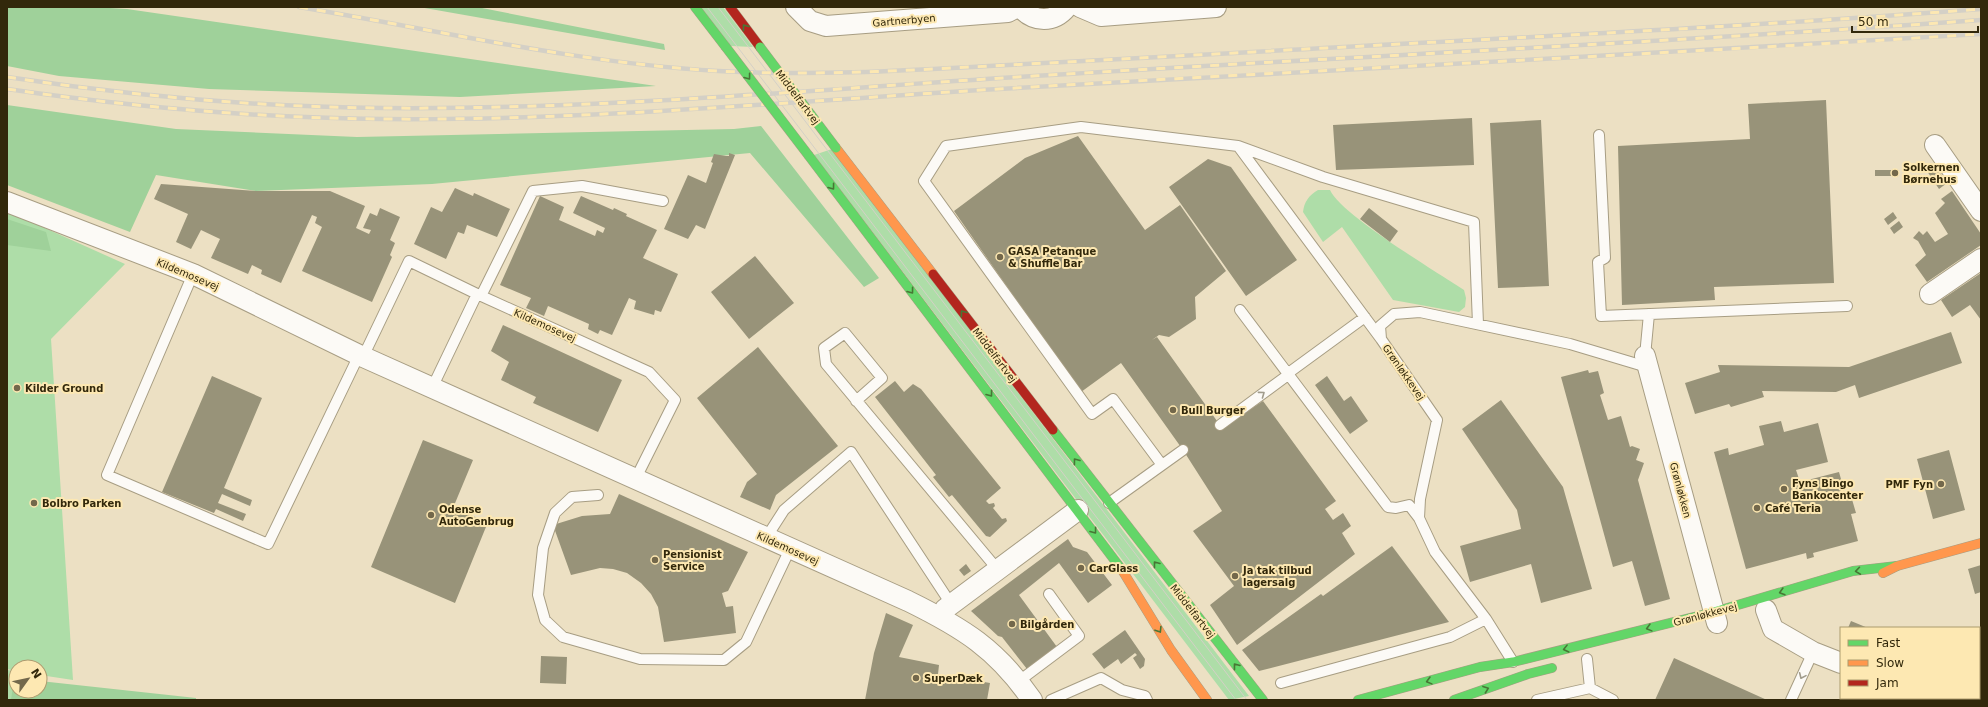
<svg xmlns="http://www.w3.org/2000/svg" width="1988" height="707" font-family="'DejaVu Sans',sans-serif">
<style>
.green{fill:#aedda8}
.forest{fill:#9fd19a}
.building{fill:#989379}
.lines{fill:none;stroke-linecap:round;stroke-linejoin:round}
.lane-casing{stroke:#a79d83;stroke-width:12}
.street-casing{stroke:#a79d83;stroke-width:22}
.fast-casing{stroke:#a79d83;stroke-width:10}
.slow-casing{stroke:#a79d83;stroke-width:10}
.jam-casing{stroke:#a79d83;stroke-width:10}
.lane{stroke:#fcfaf6;stroke-width:10}
.street{stroke:#fcfaf6;stroke-width:20}
.fast{stroke:#63d668;stroke-width:9}
.slow{stroke:#ff974d;stroke-width:9}
.jam{stroke:#b3261e;stroke-width:9}
.tram{stroke:#d4d0c6;stroke-width:1}
.rail-casing{stroke:#d4d0c6;stroke-width:4.5}
.rail{stroke:#fde8b2;stroke-width:3;stroke-dasharray:9;stroke-linecap:butt}
.fast-bridge-casing{stroke:#a79d83;stroke-width:10;stroke-linecap:butt}
.fast-bridge{stroke:#63d668;stroke-width:9}
.oneway{stroke:#487635}
.oneway2{stroke:#a19c8c}
.poi-dot{fill:#73684b;stroke:#fde8b2;stroke-width:1.5}
.labels{text-anchor:middle;stroke-width:4;stroke-linejoin:round;paint-order:stroke}
.street-label{font-size:10px;fill:#32280b;stroke:#fde8b2}
.poi-label{font-size:10px;font-weight:bold;fill:#32280b;stroke:#fde8b2;text-anchor:start}
</style>
<rect width="100%" height="100%" fill="#ece0c3"/>
<path class="green" d="M701 7H723L753 47 731 46Z
M832 149 1249 696 1229 700 814 155Z
M1318 190H1330C1341 215 1437 272 1464 290L1466 298 1465 307 1459 312 1393 300 1342 227 1323 242 1303 212C1304 202 1309 195 1318 190Z
M7 211 125 264 51 339 73 680 40 675V667H16V691L36 700H7V670L15 671 7 669Z"/>
<path class="forest" d="M7 7H93L127 9 656 86 460 97 209 89 59 76 7 66Z
M419 7H477L664 44 665 50Z
M7 105 176 129 357 137 734 129 761 126 879 278 864 287 750 153 432 184 256 191 156 175 130 232 7 185Z
M7 219 46 232 51 251 7 245Z
M14 678H16V691H40V681L196 698V700H11Z"/>
<path class="building" d="M1826 100 1834 283 1714 287 1715 300 1622 305 1618 146 1750 139 1748 104Z
M1472 118 1474 165 1336 170 1333 125Z
M1541 120 1549 286 1498 288 1490 123Z
M1078 136 1145 230 1180 205 1226 271 1195 297 1196 319 1169 337 1159 335 1152 340 1157 337 1222 428 1263 401 1336 501 1325 509 1333 520 1343 513 1351 526 1342 533 1355 554 1237 645 1210 605 1234 586 1193 531 1222 511 1183 450 1121 363 1081 392 954 211 1025 158Z
M729 153 735 155 705 229 696 225 688 239 664 229 688 175 706 183 713 163 711 162 714 154 726 156H729Z
M1208 159 1231 167 1297 260 1246 296 1169 187Z
M1935 166 1947 183 1939 189 1927 171Z
M1875 170H1891V176H1875Z
M161 184 256 191H330L365 206 356 228 369 234 371 230 363 228 370 213 377 216 380 208 400 217 390 240 395 243 390 255 392 257 372 302 302 271 322 227 315 223 317 217 312 215 281 283 261 274 262 270 252 265 248 274 211 258 220 239 201 230 191 249 176 242 188 214 154 199Z
M455 188 473 196 474 193 510 209 497 237 467 225 464 234 458 232 446 259 414 244 431 207 442 212Z
M1952 191 1981 234V245L1927 282 1915 265 1926 255 1918 241 1913 238 1919 231 1923 235 1927 231 1935 242 1948 234 1935 213 1945 203 1941 199Z
M540 196 564 207 559 220 595 236 597 230 603 233 605 228 573 213 581 196 613 210 614 208 627 214 626 216 657 230 643 258 678 274 661 312 655 310 654 315 634 309 636 301 629 298 612 335 600 330 598 334 588 329 589 324 548 306 544 316 526 308 531 298 500 285Z
M1369 208 1398 231 1390 242 1360 219Z
M1893 212 1897 218 1888 225 1884 219Z
M1899 221 1903 227 1894 234 1890 228Z
M755 256 794 303 749 339 711 292Z
M1981 273V320L1970 305 1952 317 1941 300Z
M503 325 622 380 598 432 533 403 536 397 501 380 509 362 491 351Z
M1951 332 1962 363 1859 398 1855 385 1836 392 1762 391 1764 397 1731 407 1729 404 1695 414 1685 383 1720 372 1718 365 1849 367Z
M758 347 838 446 776 495 770 510 740 497 747 482 757 474 697 398Z
M1588 370 1589 373 1598 371 1604 393 1600 395 1608 420 1621 416 1630 447 1632 446 1640 449 1636 460 1644 463 1638 480 1670 599 1645 606 1632 561 1613 567 1561 377Z
M212 376 262 398 224 488 252 500 250 506 222 494 218 503 246 514 243 521 216 509 214 513 162 492Z
M1327 376 1344 401 1351 396 1368 421 1350 434 1315 385Z
M895 381 904 392 913 384 921 389 1001 488 986 501 989 504 994 503 995 506 993 508 1002 519 1006 518 1007 521 990 537 986 536 952 495 949 497 933 477 936 475 875 397Z
M1501 400 1563 487 1592 589 1541 603 1531 564 1470 582 1460 546 1521 529 1517 510 1462 429Z
M1781 421 1784 432 1818 423 1828 462 1796 470 1800 482 1839 472 1846 497 1851 496 1856 513 1851 514 1858 541 1813 553 1814 557 1807 559 1806 553 1746 569 1714 452 1728 448 1729 455 1764 445 1759 426Z
M423 440 473 460 453 508 488 522 455 603 371 567Z
M1949 450 1965 510 1933 519 1917 459Z
M619 494 748 552 728 591 722 593 726 607 733 606 736 633 664 642 658 607 651 594 641 583 627 573 613 569 600 568 571 575 553 525 582 516 610 514Z
M1068 539 1073 547 1087 552 1112 585 1088 603 1059 563 1019 595 1057 647 1027 669 1002 637 998 636 971 611Z
M1392 546 1449 622 1259 671 1242 650 1321 594 1323 596Z
M966 564 971 571 964 576 959 570Z
M1981 565V592L1975 594 1968 569Z
M886 613 913 625 899 657 939 665 938 674 990 683 987 700H865L874 653Z
M1851 621 1868 628H1848Z
M1125 630 1145 659 1144 666 1140 669 1133 658 1137 655 1135 653 1121 664 1118 659 1104 669 1092 654Z
M541 656 567 657 566 684 540 683Z
M1674 658 1767 700H1655Z
M1979 671 1981 672V697L1979 696Z"/>
<g class="lines">
<defs>
<path id="lane" d="M1599 135 1605 258 1598 262 1601 316 1847 306
M1238 146 1381 339
M193 274 107 475 268 544 359 355
M477 294 649 372 675 400 635 480
M481 296 533 191 582 186 663 201
M1240 310 1388 507 1396 508 1409 505 1419 518
M1645 356 1649 314
M363 357 409 261 477 294 432 388
M1287 374 1365 317
M856 401 882 378 845 333 824 348 826 364 998 570
M1220 425 1288 375
M1162 465 1113 399 1092 414 924 181 946 146 1081 127 1238 146 1323 177 1474 222 1478 324
M598 495 572 497 555 513 543 548 538 595 545 620 563 637 640 659 724 660 746 642 790 549
M1109 503 1183 450
M766 538 784 510 851 452 951 604
M1587 659 1590 688
M1513 662 1486 619 1435 552 1419 518 1420 499 1437 420 1381 339 1380 326 1394 314 1420 312 1570 344 1647 367
M1019 681 1079 636 1049 594
M1281 683 1450 637 1486 619
M1051 700 1101 678 1122 690 1145 696 1147 700
M1537 700 1590 688 1613 700
M1791 700 1813 652"/>
<path id="street" d="M796 7 810 21 826 26 1008 12 1017 7
M1020 7C1034 23 1054 23 1067 7
M1080 7 1101 16 1216 7
M1935 145 1981 211
M7 202 193 274 359 355 908 601C963 628 997 649 1032 700
M1930 294 1981 259
M1645 356 1717 623
M1766 610 1773 629 1813 652 1841 663
M941 618 945 609 1078 510
M1921 698 1925 700"/>
<path id="fast" d="M695 7 725 46
M809 156 1122 570
M1053 430 1263 700
M1358 700 1480 667 1513 662 1714 612 1853 571 1897 566
M1454 700 1528 674 1552 668"/>
<path id="slow" d="M836 148 933 274
M1122 570 1171 650 1207 700
M1883 573 1897 566 1981 543"/>
<path id="jam" d="M730 7 760 47
M933 274 1053 430"/>
</defs>
<use href="#lane" class="lane-casing"/>
<use href="#street" class="street-casing"/>
<use href="#fast" class="fast-casing"/>
<use href="#slow" class="slow-casing"/>
<use href="#jam" class="jam-casing"/>
<use href="#lane" class="lane"/>
<use href="#street" class="street"/>
<use href="#fast" class="fast"/>
<use href="#slow" class="slow"/>
<use href="#jam" class="jam"/>
<path class="tram" d="M707 7 1236 700
M718 7 1247 700"/>
<defs>
<path id="rail" d="M299 7C438 30 576 63 718 71 808 76 899 71 989 66 1071 62 1153 57 1235 53 1484 39 1733 28 1981 9
M7 77C132 96 257 107 383 108 595 110 807 90 1018 77 1339 57 1660 43 1981 20
M7 89C132 107 257 118 383 119 588 121 794 101 999 89 1326 69 1654 55 1981 34"/>
</defs>
<use href="#rail" class="rail-casing"/>
<use href="#rail" class="rail"/>
<defs>
<path id="fast-bridge" d="M725 46 809 156
M760 47 836 148"/>
</defs>
<use href="#fast-bridge" class="fast-bridge-casing"/>
<use href="#fast-bridge" class="fast-bridge"/>
</g>
<defs><path id="oneway-chevron" d="M-2-3.5L2.5 0L-2 3.5" fill="none" stroke-width="1.6" stroke-linecap="round" stroke-linejoin="round"/></defs>
<g class="oneway">
<use href="#oneway-chevron" transform="translate(745 27) rotate(-127)"/>
<use href="#oneway-chevron" transform="translate(748 77) rotate(53)"/>
<use href="#oneway-chevron" transform="translate(832 187) rotate(53)"/>
<use href="#oneway-chevron" transform="translate(911 291) rotate(53)"/>
<use href="#oneway-chevron" transform="translate(963 313) rotate(-127)"/>
<use href="#oneway-chevron" transform="translate(990 394) rotate(53)"/>
<use href="#oneway-chevron" transform="translate(1076 461) rotate(-127)"/>
<use href="#oneway-chevron" transform="translate(1094 531) rotate(53)"/>
<use href="#oneway-chevron" transform="translate(1156 564) rotate(-128)"/>
<use href="#oneway-chevron" transform="translate(1858 571) rotate(172)"/>
<use href="#oneway-chevron" transform="translate(1782 592) rotate(164)"/>
<use href="#oneway-chevron" transform="translate(1649 628) rotate(165)"/>
<use href="#oneway-chevron" transform="translate(1159 630) rotate(58)"/>
<use href="#oneway-chevron" transform="translate(1566 649) rotate(166)"/>
<use href="#oneway-chevron" transform="translate(1236 666) rotate(-128)"/>
<use href="#oneway-chevron" transform="translate(1429 681) rotate(165)"/>
<use href="#oneway-chevron" transform="translate(1486 689) rotate(-20)"/>
</g>
<g class="oneway2">
<use href="#oneway-chevron" transform="translate(1262 394) rotate(-36)"/>
<use href="#oneway-chevron" transform="translate(1802 676) rotate(114)"/>
</g>
<g class="poi-dot">
<circle cx="1895" cy="173" r="4"/>
<circle cx="1000" cy="257" r="4"/>
<circle cx="17" cy="388" r="4"/>
<circle cx="1173" cy="410" r="4"/>
<circle cx="1941" cy="484" r="4"/>
<circle cx="1784" cy="489" r="4"/>
<circle cx="34" cy="503" r="4"/>
<circle cx="1757" cy="508" r="4"/>
<circle cx="431" cy="515" r="4"/>
<circle cx="655" cy="560" r="4"/>
<circle cx="1081" cy="568" r="4"/>
<circle cx="1235" cy="576" r="4"/>
<circle cx="1012" cy="624" r="4"/>
<circle cx="916" cy="678" r="4"/>
</g>
<g class="labels">
<g class="street-label">
<text transform="translate(904 20) rotate(-5)" y="4">Gartnerbyen</text>
<text transform="translate(798 97) rotate(53)" y="4">Middelfartvej</text>
<text transform="translate(188 274) rotate(23)" y="4">Kildemosevej</text>
<text transform="translate(545 325) rotate(24)" y="4">Kildemosevej</text>
<text transform="translate(995 355) rotate(53)" y="4">Middelfartvej</text>
<text transform="translate(1404 372) rotate(55)" y="4">Grønløkkevej</text>
<text transform="translate(1681 490) rotate(75)" y="4">Grønløkken</text>
<text transform="translate(788 548) rotate(24)" y="4">Kildemosevej</text>
<text transform="translate(1193 611) rotate(52)" y="4">Middelfartvej</text>
<text transform="translate(1705 614) rotate(-15)" y="4">Grønløkkevej</text>
</g>
<g class="poi-label">
<text x="1903" y="171">Solkernen<tspan x="1903" dy="12">Børnehus</tspan></text>
<text x="1008" y="255">GASA Petanque<tspan x="1008" dy="12">&amp; Shuffle Bar</tspan></text>
<text x="25" y="392">Kilder Ground</text>
<text x="1181" y="414">Bull Burger</text>
<text x="1792" y="487">Fyns Bingo<tspan x="1792" dy="12">Bankocenter</tspan></text>
<text x="1933" y="488" text-anchor="end">PMF Fyn</text>
<text x="42" y="507">Bolbro Parken</text>
<text x="1765" y="512">Café Teria</text>
<text x="439" y="513">Odense<tspan x="439" dy="12">AutoGenbrug</tspan></text>
<text x="663" y="558">Pensionist<tspan x="663" dy="12">Service</tspan></text>
<text x="1089" y="572">CarGlass</text>
<text x="1243" y="574">Ja tak tilbud<tspan x="1243" dy="12">lagersalg</tspan></text>
<text x="1020" y="628">Bilgården</text>
<text x="924" y="682">SuperDæk</text>
</g>
</g>
<rect width="1988" height="707" fill="none" stroke="#32280b" stroke-width="16"/>
<rect x="1840" y="627" width="140" height="72" fill="#fde8b2" stroke="#ac9b6f"/>
<rect x="1848" y="640" width="20" height="6" fill="#63d668" stroke="#ac9b6f"/>
<text x="1876" y="647" font-size="12" fill="#32280b">Fast</text>
<rect x="1848" y="660" width="20" height="6" fill="#ff974d" stroke="#ac9b6f"/>
<text x="1876" y="667" font-size="12" fill="#32280b">Slow</text>
<rect x="1848" y="680" width="20" height="6" fill="#b3261e" stroke="#ac9b6f"/>
<text x="1876" y="687" font-size="12" fill="#32280b">Jam</text>
<g transform="translate(28 679) rotate(57)"><circle r="19" fill="#fde8b2" stroke="#ac9b6f"/>
<path d="M0-3L7 15L0 10L-7 15Z" fill="#73684b"/>
<text y="-6" font-size="11" font-weight="bold" text-anchor="middle" fill="#32280b">N</text>
</g>
<path d="M1852 26v6h126v-6" fill="none" stroke="#32280b" stroke-width="2"/>
<text x="1858" y="26" font-size="12" fill="#32280b" stroke="#fde8b2" stroke-width="3" paint-order="stroke">50 m</text>
</svg>
